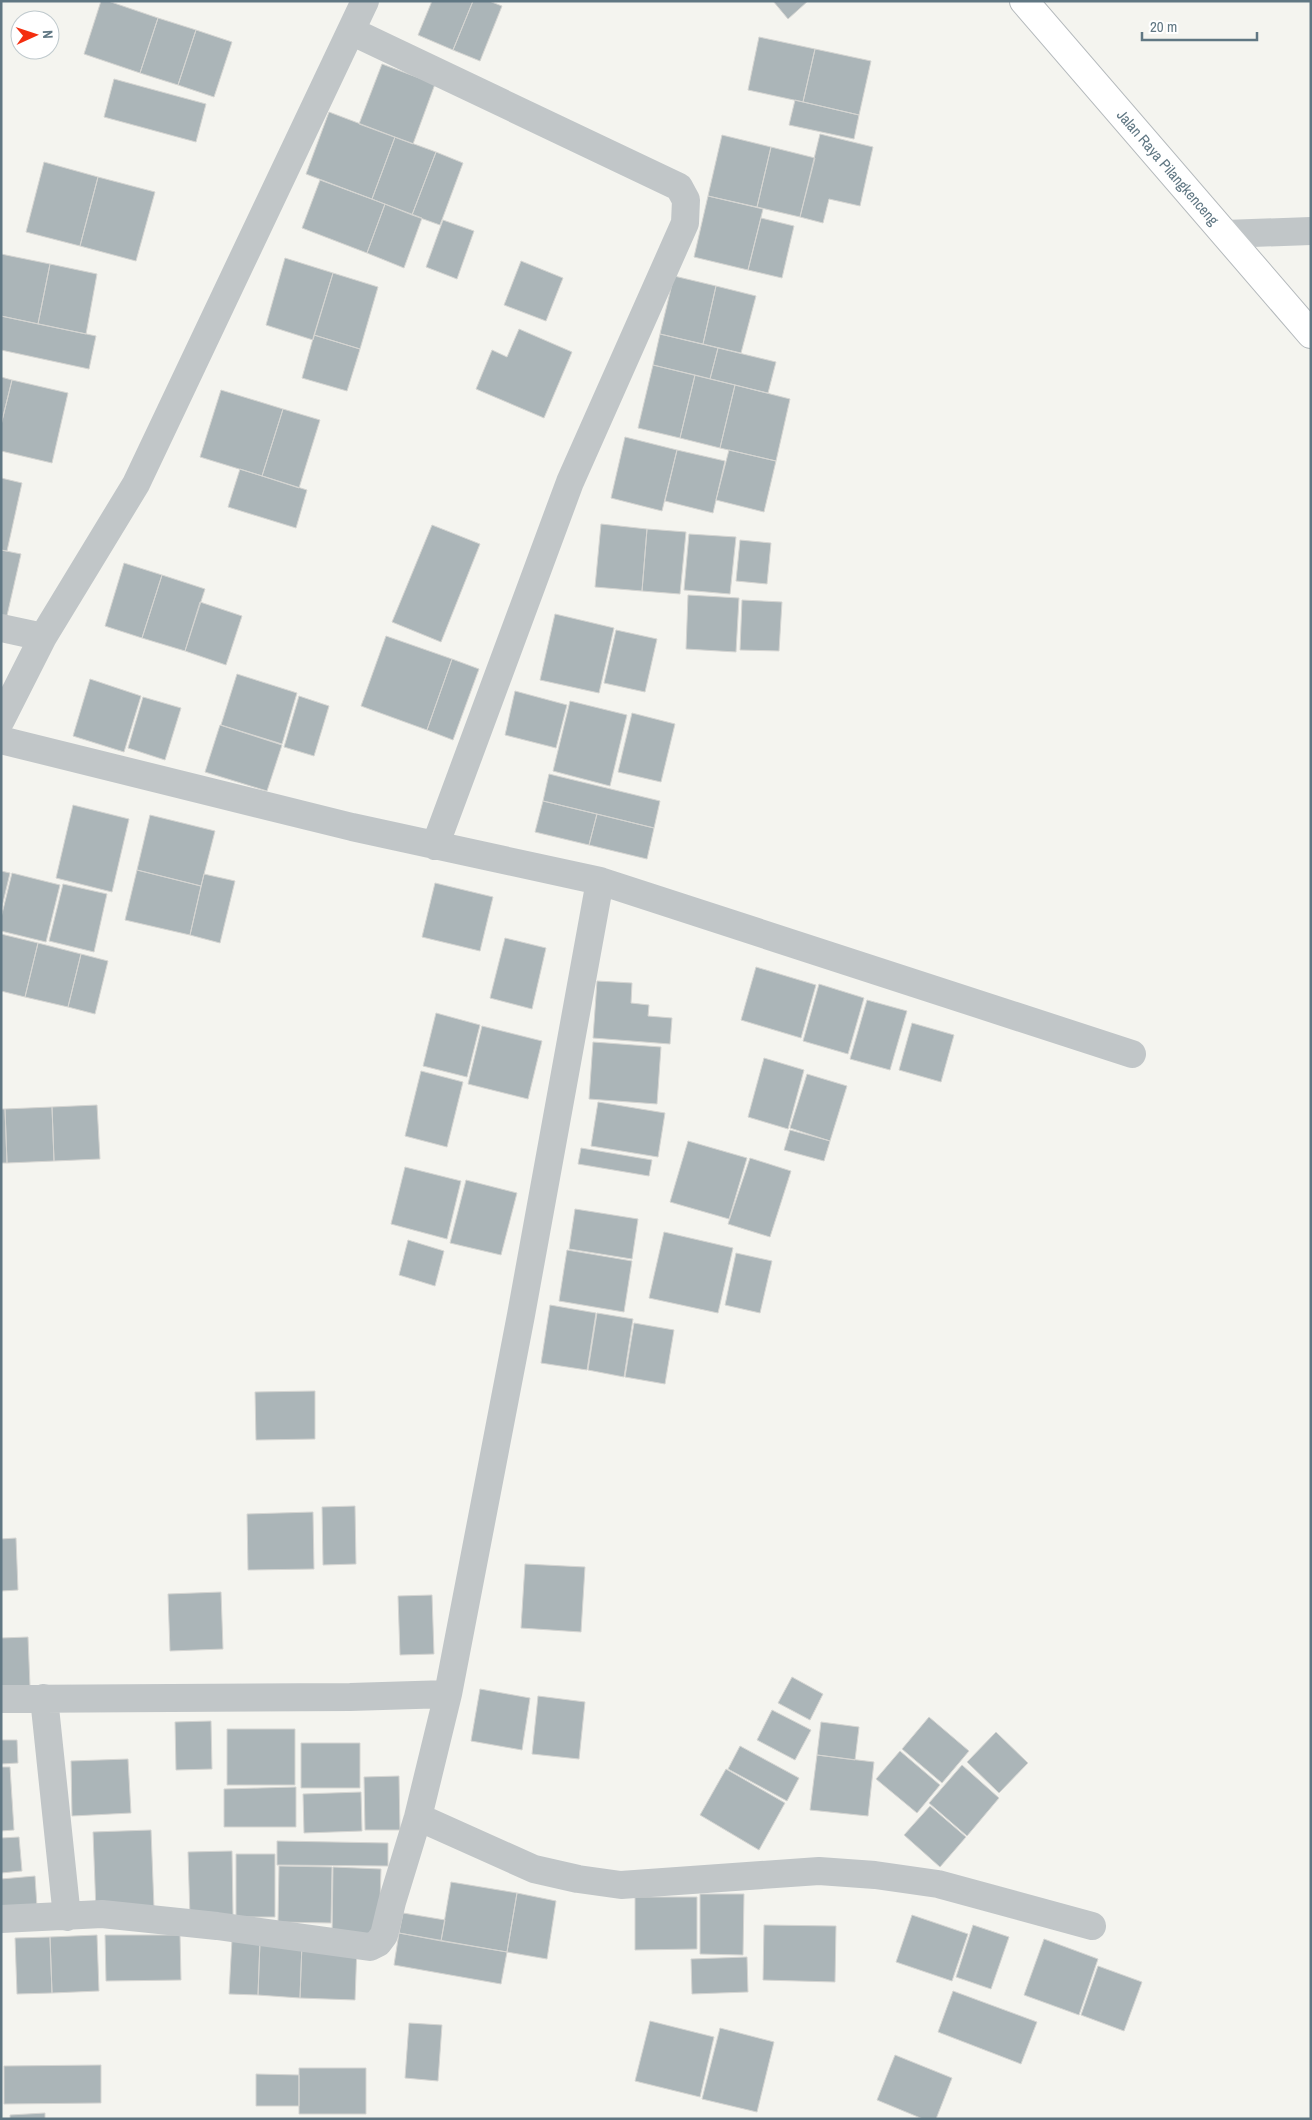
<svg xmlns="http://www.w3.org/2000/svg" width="1312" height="2120" font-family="'Archivo Narrow',sans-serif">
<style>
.building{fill:#abb5b8;stroke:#d5d5d2}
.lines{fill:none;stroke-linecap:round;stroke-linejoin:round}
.major-casing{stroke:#b4b9bc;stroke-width:30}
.minor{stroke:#c1c6c8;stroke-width:28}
.major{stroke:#fff;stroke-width:28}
.labels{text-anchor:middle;stroke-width:5;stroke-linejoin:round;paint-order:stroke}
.street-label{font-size:15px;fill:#607783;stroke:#fff}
</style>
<rect width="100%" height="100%" fill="#f4f4ef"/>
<path class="building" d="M101 1H108L158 18 140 73 84 54Z
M432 1H473L453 50 418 35Z
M473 1H489L502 6 480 61 453 50Z
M773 1H808L788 19Z
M158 18 196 30 178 85 140 73Z
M196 30 232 42 214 97 178 85Z
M759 37 815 49 803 102 748 90Z
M815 49 871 61 859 115 803 102Z
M382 64 435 84 413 144 359 124Z
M114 79 206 104 196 142 104 117Z
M795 100 859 115 854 139 789 125Z
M329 112 395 137 372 199 306 174Z
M820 134 873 147 860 206 829 199 823 223 800 217Z
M722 135 771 147 757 207 708 196Z
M395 137 436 152 412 215 372 199Z
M771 147 815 158 800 217 757 207Z
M436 152 463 163 440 225 412 215Z
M44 162 98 177 80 246 26 232Z
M98 177 155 192 136 261 80 246Z
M320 180 385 204 367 253 302 228Z
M708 196 763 209 748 270 694 257Z
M385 204 422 218 404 268 367 253Z
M761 218 794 226 782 278 748 270Z
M443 220 474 231 457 279 426 267Z
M1 254 50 264 38 324 1 316Z
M285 258 333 273 313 340 266 325Z
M521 261 563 278 546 321 504 305Z
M50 264 97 274 86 334 38 324Z
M333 273 378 287 360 349 314 335Z
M674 276 716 286 703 344 660 334Z
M716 286 756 296 741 353 703 344Z
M1 316 96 336 89 369 1 350Z
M519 329 572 352 544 418 476 389 492 350 507 357Z
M660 334 718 348 710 379 653 365Z
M314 335 360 349 347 391 302 378Z
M718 348 776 362 768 393 710 379Z
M653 365 695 375 680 438 638 428Z
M695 375 735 385 720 448 680 438Z
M1 377 12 380 1 425Z
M12 380 68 393 52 463 1 451V425Z
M735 385 790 399 776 461 720 448Z
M221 390 283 409 262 476 200 457Z
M283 409 320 420 299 488 262 476Z
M625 437 677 450 662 511 611 498Z
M677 450 725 461 713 513 665 501Z
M729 450 776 461 764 512 716 500Z
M240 469 307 490 296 528 228 507Z
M1 478 22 483 7 551 1 550Z
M601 524 647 529 642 591 595 587Z
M432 525 480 544 441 642 392 622Z
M647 529 686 532 680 594 642 591Z
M689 534 736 537 730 594 684 590Z
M740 540 771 543 767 584 736 581Z
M1 550 21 554 6 620 1 619Z
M124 563 162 575 142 638 105 626Z
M162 575 205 589 185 651 142 638Z
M688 595 739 598 736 652 686 649Z
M742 600 782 602 779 651 740 650Z
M200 602 242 616 226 665 185 651Z
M555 614 614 628 599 693 540 680Z
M616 630 657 639 645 692 604 683Z
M386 636 452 659 427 730 361 706Z
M452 659 479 669 453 740 427 730Z
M237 674 297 693 282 744 221 725Z
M90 679 141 696 124 752 73 736Z
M515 691 567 705 556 748 505 735Z
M299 696 329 706 314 756 284 747Z
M143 697 181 708 165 760 128 748Z
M570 701 627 715 610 786 553 771Z
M632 713 675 724 661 782 618 772Z
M220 725 282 745 267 791 205 772Z
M549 774 660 801 654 828 543 801Z
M543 801 597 814 589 845 535 832Z
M73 805 129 819 112 892 56 878Z
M597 814 654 828 647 859 589 845Z
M150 815 215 831 201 886 137 870Z
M137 870 201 886 190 935 125 920Z
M1 871 10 873 1 911Z
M12 873 60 885 46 942 1 931V918Z
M204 874 235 881 220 943 190 935Z
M435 883 493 897 480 951 422 937Z
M63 884 107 894 94 952 49 941Z
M1 934 38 943 25 997 1 991Z
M505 938 546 948 532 1009 490 998Z
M38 943 81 954 68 1007 25 997Z
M81 954 108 961 95 1014 68 1007Z
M756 967 816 985 801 1038 741 1020Z
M597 981 632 983 631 1003 649 1005 648 1016 672 1018 670 1044 593 1038Z
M819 984 864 998 848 1054 803 1041Z
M867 1000 907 1011 890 1070 850 1059Z
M436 1013 480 1025 467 1077 423 1066Z
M912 1023 954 1035 941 1082 899 1070Z
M482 1026 542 1041 528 1099 468 1084Z
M593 1042 661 1047 657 1104 589 1099Z
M764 1058 804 1070 788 1129 748 1117Z
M421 1071 463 1082 447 1147 405 1136Z
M807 1074 847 1086 830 1141 790 1128Z
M598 1102 665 1113 658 1157 591 1146Z
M97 1105 100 1159 54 1161 52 1107Z
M52 1107 54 1161 7 1163 5 1109Z
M1 1109H5L7 1163H1Z
M790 1130 830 1141 824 1161 784 1150Z
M688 1141 747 1158 729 1219 670 1202Z
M581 1148 652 1160 649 1176 578 1164Z
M750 1158 791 1171 770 1237 728 1224Z
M405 1167 461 1181 447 1239 391 1224Z
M466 1180 517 1193 501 1255 450 1243Z
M575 1209 638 1219 632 1259 569 1249Z
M664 1232 733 1248 718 1313 649 1298Z
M408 1240 444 1251 435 1286 399 1275Z
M567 1250 632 1261 624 1312 559 1301Z
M736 1253 772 1261 760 1313 725 1305Z
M550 1305 596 1313 587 1370 541 1363Z
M597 1313 633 1319 624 1377 588 1370Z
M634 1323 674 1330 665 1384 625 1377Z
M315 1391V1439L256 1440 255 1392Z
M355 1506 356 1564 323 1565 322 1507Z
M313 1512 314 1569 248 1570 247 1514Z
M16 1538 18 1590 1 1591V1539Z
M525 1564 585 1567 581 1632 521 1628Z
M221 1592 223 1649 170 1651 168 1594Z
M432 1595 434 1654 400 1655 398 1596Z
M28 1637 30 1686H1V1638Z
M792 1677 823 1694 810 1720 778 1703Z
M480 1689 530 1698 522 1750 471 1741Z
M538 1696 585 1702 579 1759 532 1754Z
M772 1710 811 1730 795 1760 757 1740Z
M929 1717 969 1751 942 1783 902 1749Z
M211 1721 212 1769 176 1770 175 1722Z
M821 1722 859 1727 855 1760 817 1755Z
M227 1729H295V1785H227Z
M996 1732 1028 1763 999 1793 967 1762Z
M1 1740H17L18 1763 1 1764Z
M301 1743H360V1788H301Z
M740 1746 799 1778 787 1801 728 1769Z
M900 1751 940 1785 917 1813 876 1779Z
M817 1755 874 1762 868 1816 810 1810Z
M128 1759 131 1813 72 1816 71 1761Z
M962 1765 999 1798 967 1836 929 1803Z
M1 1767H10L14 1830 1 1831Z
M726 1769 785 1803 759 1850 700 1815Z
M399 1776 400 1830H365L364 1777Z
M296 1787V1827H224V1789Z
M361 1792 362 1831 304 1833 303 1794Z
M930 1806 966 1837 940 1867 904 1835Z
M151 1830 154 1908 96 1911 93 1832Z
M19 1837 22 1871 1 1873V1838Z
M277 1841 388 1843V1866L277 1865Z
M232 1851 233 1915 190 1917 188 1852Z
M236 1854H275V1917H236Z
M279 1866 332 1867 331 1923 278 1922Z
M333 1867 381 1869 379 1938 332 1937Z
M35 1876 37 1907 1 1910V1879Z
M451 1882 517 1893 507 1952 441 1941Z
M517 1893 556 1901 547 1959 507 1952Z
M700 1894H744L743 1955 700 1954Z
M635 1897H697V1949L635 1950Z
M403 1913 445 1920 441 1941 399 1933Z
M912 1915 968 1934 952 1981 896 1962Z
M764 1925 836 1926 835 1982 763 1980Z
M973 1925 1009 1937 991 1989 956 1977Z
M399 1933 507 1952 501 1984 394 1965Z
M97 1935 99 1991 52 1993 50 1937Z
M105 1935H180L181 1980 106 1981Z
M50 1937 52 1993 17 1994 15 1938Z
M232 1939 260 1941 258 1995 229 1994Z
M1044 1939 1098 1959 1079 2015 1024 1995Z
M260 1941 302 1943 300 1998 258 1995Z
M302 1943 357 1946 355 2000 300 1998Z
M747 1957 748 1992 692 1994 691 1959Z
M1098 1966 1142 1982 1124 2031 1081 2015Z
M953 1991 1037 2022 1021 2064 938 2032Z
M650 2021 714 2037 700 2097 635 2081Z
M409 2023 442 2025 438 2081 405 2078Z
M720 2028 774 2042 757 2112 702 2099Z
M895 2055 952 2078 936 2119H923L877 2100Z
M101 2065V2103L4 2104V2066Z
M299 2068H366V2114H299Z
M256 2074 299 2075V2106H256Z
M45 2113V2119H10V2115Z"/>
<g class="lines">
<defs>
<g id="major">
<path id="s1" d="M1024 1 1311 334"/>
</g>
</defs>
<use href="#major" class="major-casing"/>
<path class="minor" d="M351 31 679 187 686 200 685 223 570 482 435 846
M1225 234 1311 231
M1 628 43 637
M1 720 43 637 136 484 365 1
M1 740 352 827 600 881 521 1315 448 1694
M600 881 1132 1054
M44 1698 67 1917
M1 1699 350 1697 448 1694 418 1817 392 1902 384 1935 378 1943 370 1947 217 1926 102 1914 1 1919
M418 1817 534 1869 578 1879 621 1885 819 1871 875 1875 938 1884 1092 1926"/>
<use href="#major" class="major"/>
</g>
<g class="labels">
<g class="street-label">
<text dy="5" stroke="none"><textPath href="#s1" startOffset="220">Jalan Raya Pilangkenceng</textPath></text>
</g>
</g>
<rect width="1312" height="2120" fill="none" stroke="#607783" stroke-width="5"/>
<g transform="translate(35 35) rotate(87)"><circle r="24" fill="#ffffff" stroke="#bfc9cd"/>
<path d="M0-4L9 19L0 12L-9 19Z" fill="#f42e0f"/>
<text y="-8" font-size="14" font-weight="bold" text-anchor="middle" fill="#607783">N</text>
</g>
<path d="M1142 32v8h115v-8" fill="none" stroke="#607783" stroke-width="2.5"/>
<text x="1150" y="32" font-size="15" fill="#607783" stroke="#ffffff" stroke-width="4" paint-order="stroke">20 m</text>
</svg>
